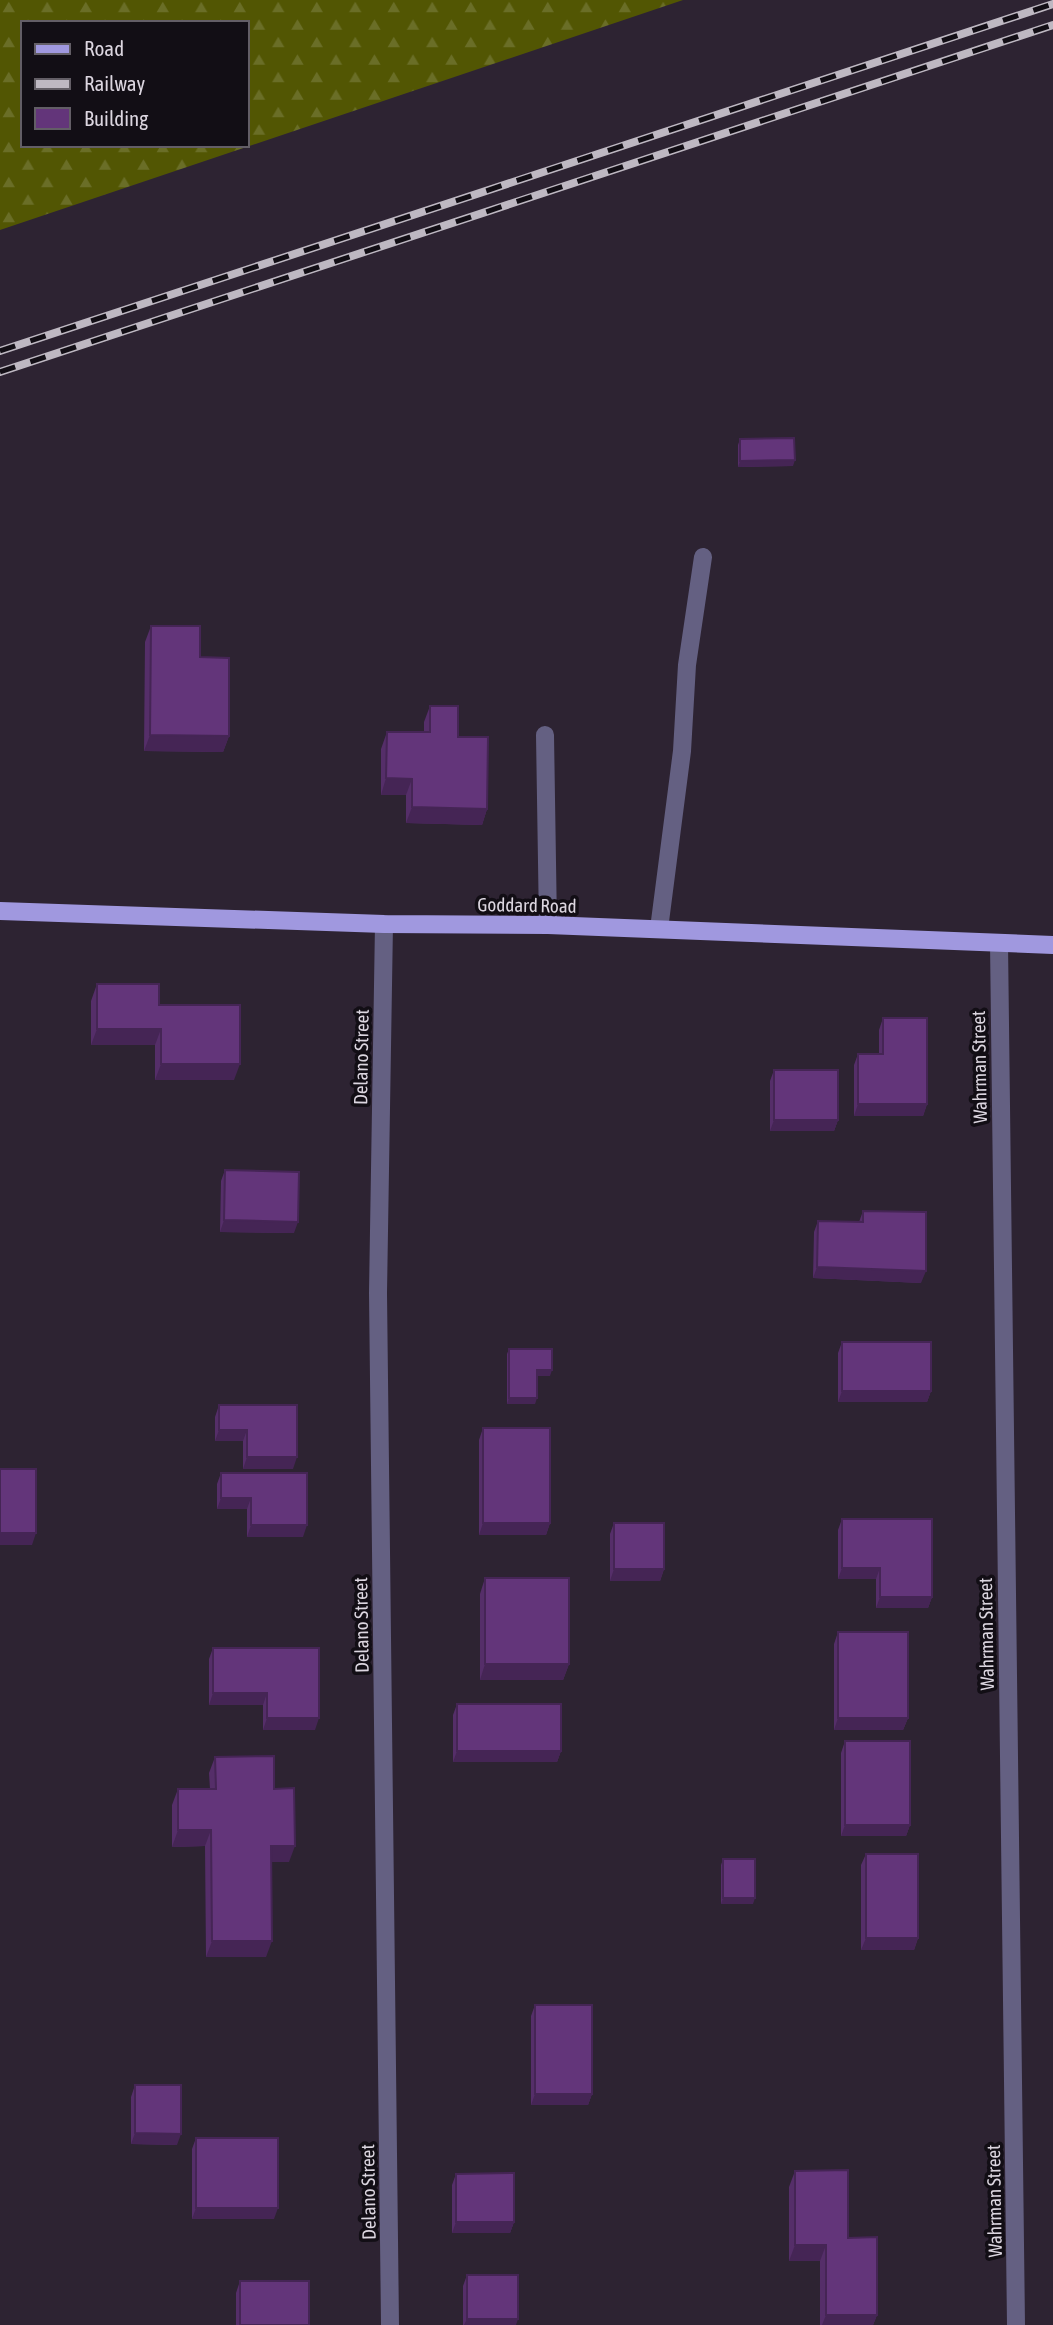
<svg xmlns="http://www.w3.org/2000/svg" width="1053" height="2325" font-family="'Asap Condensed',sans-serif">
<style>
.forest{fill:url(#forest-firs);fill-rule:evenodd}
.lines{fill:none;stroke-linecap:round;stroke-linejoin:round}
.minor{stroke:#646082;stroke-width:18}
.major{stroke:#a098df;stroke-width:18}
.rail-casing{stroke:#beb8c2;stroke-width:8}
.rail{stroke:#120e15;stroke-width:5;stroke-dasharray:16;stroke-linecap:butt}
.wall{fill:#552e69}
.shaded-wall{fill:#452555}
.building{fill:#63357a;stroke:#452555;stroke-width:2}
.labels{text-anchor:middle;stroke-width:7;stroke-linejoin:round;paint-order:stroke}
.street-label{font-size:19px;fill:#dcd6e0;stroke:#120e15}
</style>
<defs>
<pattern id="forest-firs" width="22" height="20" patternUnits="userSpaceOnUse" patternTransform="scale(1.75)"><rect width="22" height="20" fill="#525603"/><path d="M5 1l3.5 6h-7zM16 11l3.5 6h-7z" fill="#6a6e27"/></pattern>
</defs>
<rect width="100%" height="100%" fill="#2d2332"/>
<path class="forest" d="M0 0H683L0 230ZM23 23H247V145H23Z"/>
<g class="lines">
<path class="minor" d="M545 735 548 925
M384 924 378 1293 390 2325
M659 929 682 751 687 665 703 557
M999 943 1016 2325"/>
<path class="major" d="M0 911 384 924 548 925 1053 945"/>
<defs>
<path id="rail" d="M0 351 1053 4
M0 372 1053 25"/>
</defs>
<use href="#rail" class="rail-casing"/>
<use href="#rail" class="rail"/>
</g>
<path class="wall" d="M740 439 793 466 738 467V445Z
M151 626 200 657 229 736 223 752 144 751 145 642Z
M430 706 458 737 487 809 482 825 406 823V795H381V749L387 732H424V722Z
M97 984 159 1005 234 1080H155V1045H91V1001Z
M883 1018 927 1104 923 1116H854V1065L858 1054H879V1030Z
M774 1070 838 1120 834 1131H770V1081Z
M225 1170 294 1233 220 1232 221 1181Z
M863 1211 921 1283 813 1278 814 1232 818 1221 859 1222Z
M842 1342 931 1391 927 1402H838V1353Z
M509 1349 550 1376H537L535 1404H507V1354Z
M219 1405 293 1469H243V1441H215V1417Z
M483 1428 550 1523 546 1535H479V1440Z
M221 1473 303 1537H247V1509H217V1484Z
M842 1519 932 1597 928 1608H876V1579H838V1530Z
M614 1523 664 1569 660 1581H610V1534Z
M485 1578 569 1664 563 1680H480V1594Z
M838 1632 908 1718 903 1730H834V1644Z
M213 1648 315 1730H263V1705H209V1659Z
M457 1704 561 1751 557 1762H453V1715Z
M845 1741 910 1825 906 1836H841V1753Z
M215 1757 274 1789 289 1862H272L266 1957H206L205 1846 172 1847V1805L178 1789H210L209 1773Z
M866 1854 918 1938 914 1950H861V1865Z
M723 1859 753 1904H721V1865Z
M535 2005 592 2094 588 2105H531V2016Z
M135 2085 177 2145 131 2144V2097Z
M196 2138 274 2219H192V2149Z
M795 2171 848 2238 877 2315 873 2325H820V2261H789V2187Z
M456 2174 514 2222 510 2233H452V2185Z
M467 2275 516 2325H463V2286Z
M240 2281 309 2325H236V2293Z"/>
<path class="shaded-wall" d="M795 460 793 466 738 467 740 461Z
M150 735 229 736 223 752 144 751Z
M386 778 412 779 406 795H381Z
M412 807 487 809 482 825 406 823Z
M97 1029H161L155 1045H91Z
M161 1064H240L234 1080H155Z
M858 1104H927L923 1116H854Z
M774 1120H838L834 1131H770Z
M224 1220 298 1222 294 1233 220 1232Z
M817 1267 926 1271 921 1283 813 1278Z
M537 1370H552L550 1376H535Z
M842 1391H931L927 1402H838Z
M509 1398H537L535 1404H507Z
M219 1430H247L243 1441H215Z
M247 1457H297L293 1469H243Z
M221 1498H251L247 1509H217Z
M483 1523H550L546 1535H479Z
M251 1525H307L303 1537H247Z
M0 1533H36L32 1545H0Z
M842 1568H880L876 1579H838Z
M614 1569H664L660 1581H610Z
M880 1597H932L928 1608H876Z
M485 1664H569L563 1680H480Z
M213 1693H267L263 1705H209Z
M267 1718H319L315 1730H263Z
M838 1718H908L903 1730H834Z
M457 1751H561L557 1762H453Z
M845 1825H910L906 1836H841Z
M178 1830H211L205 1846 172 1847Z
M271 1846H295L289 1862H265Z
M723 1898H755L753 1904H721Z
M866 1938H918L914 1950H861Z
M212 1941H272L266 1957H206Z
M535 2094H592L588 2105H531Z
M135 2133 181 2134 177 2145 131 2144Z
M196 2208H278L274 2219H192Z
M456 2222H514L510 2233H452Z
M795 2245H826L820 2261H789Z
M826 2315H877L873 2325H822Z
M467 2319H518L516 2325H464Z"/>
<path class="building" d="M794 438 795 460 740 461V439Z
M151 626H200V657L229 658V736L150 735Z
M430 706H458V737H488L487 809 412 807V779L386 778 387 732H430Z
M97 984H159V1005H240V1064H161V1029H97Z
M883 1018H927V1104H858V1054H883Z
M774 1070H838V1120H774Z
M225 1170 299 1172 298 1222 224 1220Z
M863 1211 926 1212V1271L817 1267 818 1221 863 1222Z
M842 1342H931V1391H842Z
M509 1349H552V1370H537V1398H509Z
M219 1405H297V1457H247V1430H219Z
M483 1428H550V1523H483Z
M0 1469H36V1533H0Z
M221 1473H307V1525H251V1498H221Z
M842 1519H932V1597H880V1568H842Z
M614 1523H664V1569H614Z
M485 1578H569V1664H485Z
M838 1632H908V1718H838Z
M213 1648H319V1718H267V1693H213Z
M457 1704H561V1751H457Z
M845 1741H910V1825H845Z
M274 1756V1789L294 1788 295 1846H271L272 1941H212L211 1830H178V1789H216L215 1757Z
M866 1854H918V1938H866Z
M723 1859H755V1898H723Z
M535 2005H592V2094H535Z
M135 2085H181V2134L135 2133Z
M196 2138H278V2208H196Z
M848 2170V2238L877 2237V2315H826V2245H795V2171Z
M514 2173V2222H456V2174Z
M467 2275H518V2319H467Z
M240 2281H309V2325H240Z"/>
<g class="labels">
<g class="street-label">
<text transform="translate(527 905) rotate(1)" y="7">Goddard Road</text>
<text transform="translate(361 1057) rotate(-89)" y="7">Delano Street</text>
<text transform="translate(979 1067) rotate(-91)" y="7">Wahrman Street</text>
<text transform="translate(361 1625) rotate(-91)" y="7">Delano Street</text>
<text transform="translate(986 1634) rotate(-91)" y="7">Wahrman Street</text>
<text transform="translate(368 2192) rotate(-91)" y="7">Delano Street</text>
<text transform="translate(994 2201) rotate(-91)" y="7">Wahrman Street</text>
</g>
</g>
<rect x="21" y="21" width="228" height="126" fill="#120e15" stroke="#635e66" stroke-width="2"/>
<rect x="35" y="44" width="35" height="10" fill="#a098df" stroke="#635e66" stroke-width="2"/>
<text x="84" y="56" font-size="21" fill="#dcd6e0">Road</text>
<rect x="35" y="79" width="35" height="10" fill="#beb8c2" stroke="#635e66" stroke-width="2"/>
<text x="84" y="91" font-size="21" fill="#dcd6e0">Railway</text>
<rect x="35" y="108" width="35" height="21" fill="#63357a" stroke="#635e66" stroke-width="2"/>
<text x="84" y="126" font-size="21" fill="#dcd6e0">Building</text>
</svg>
